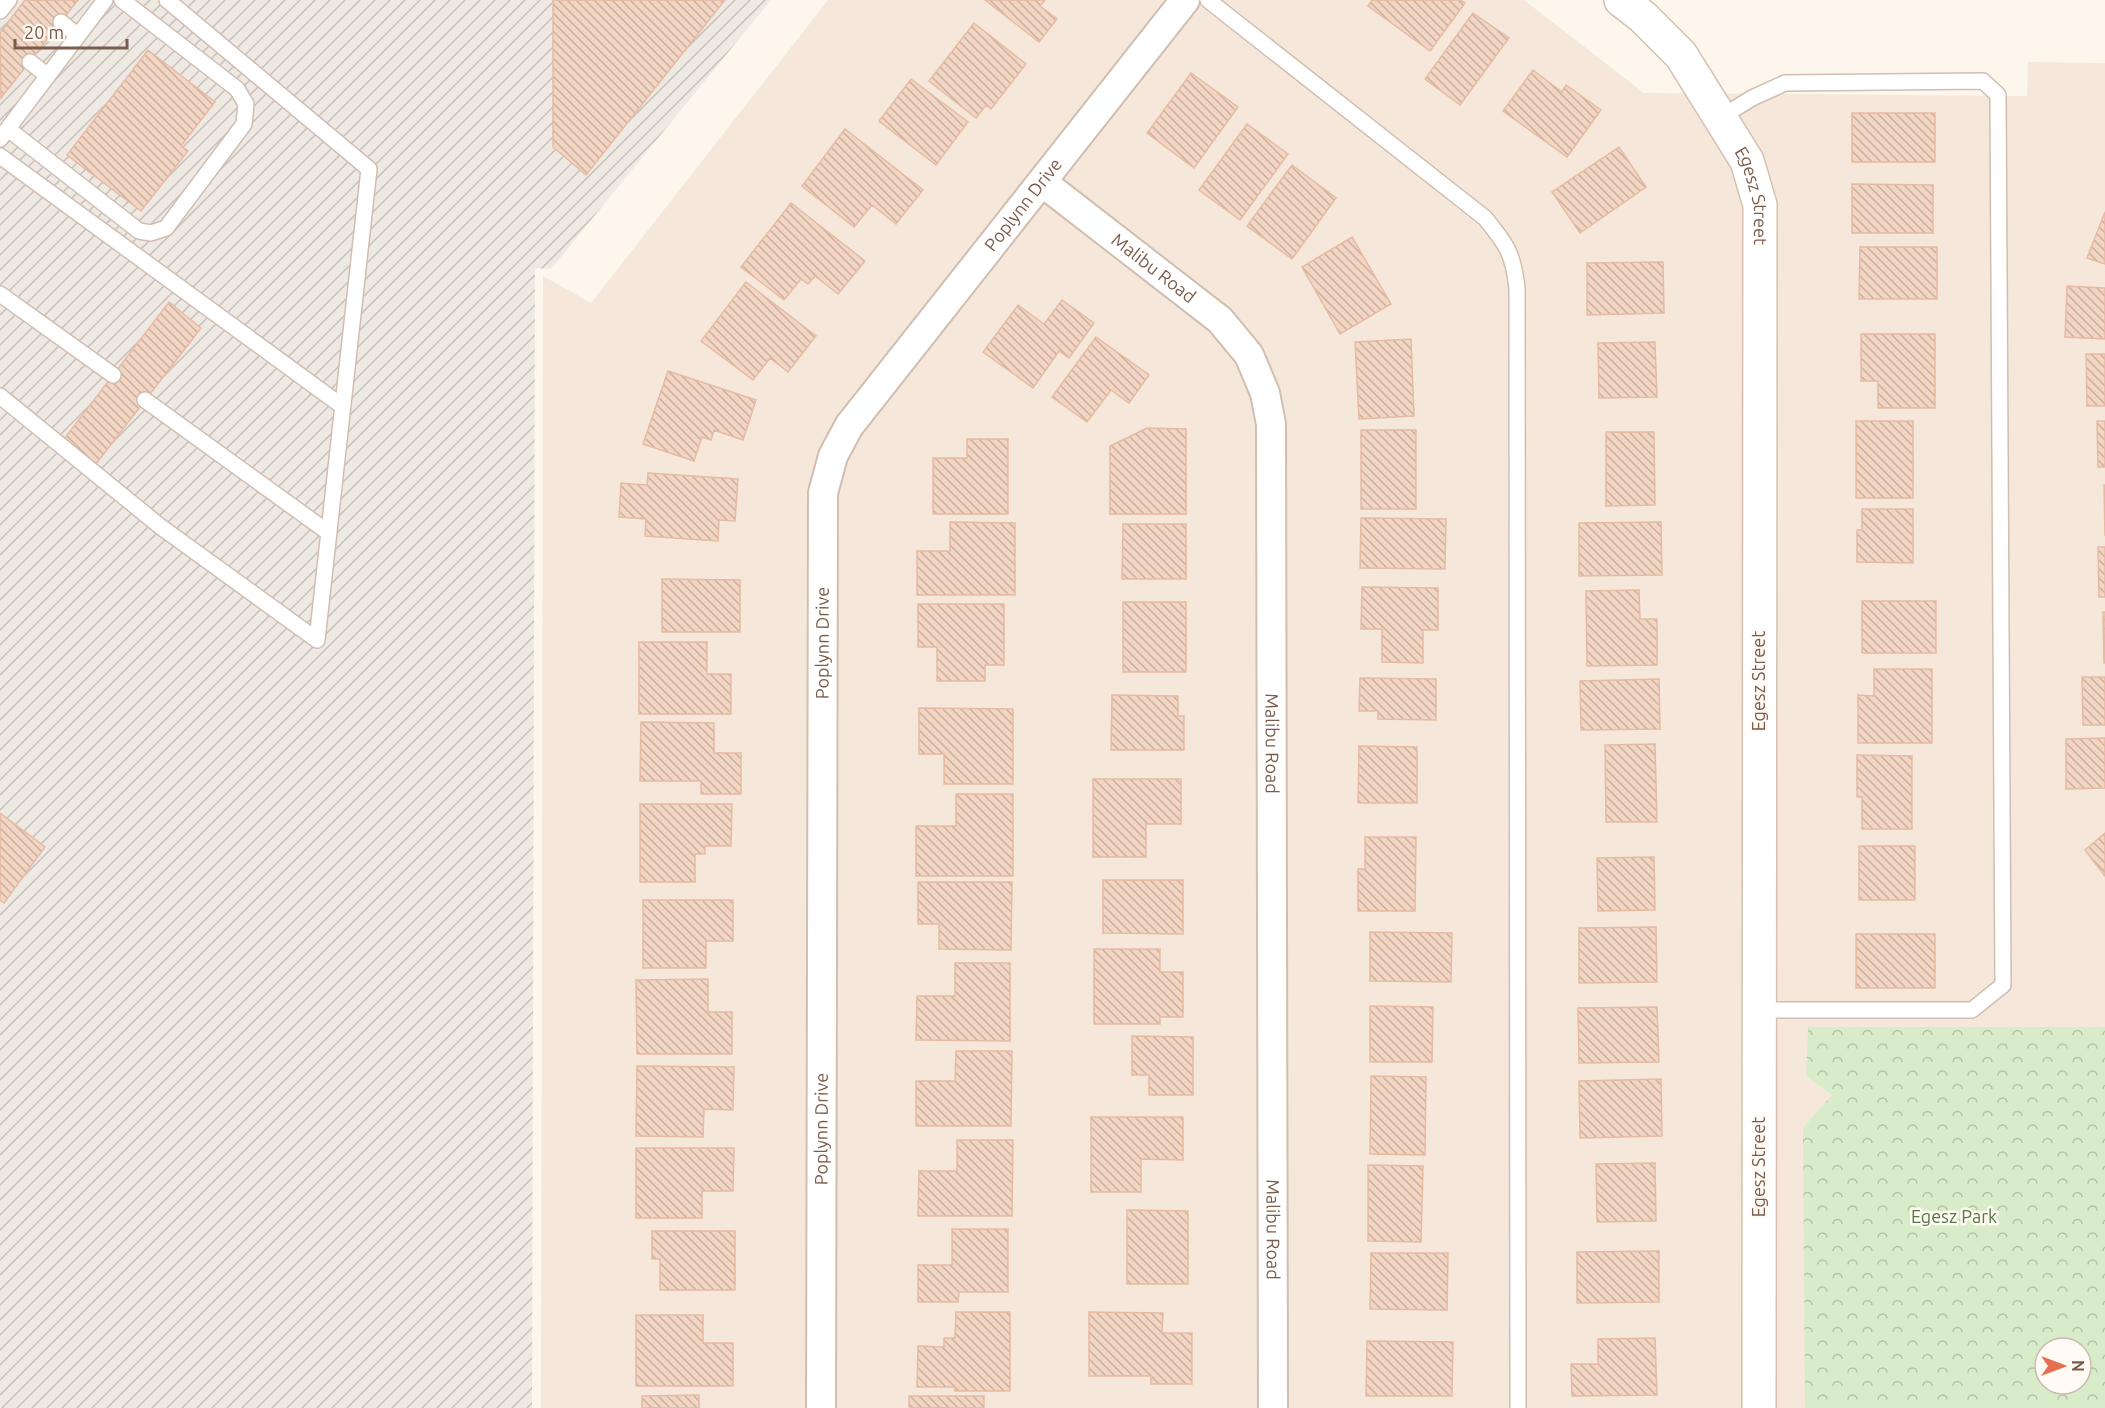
<svg xmlns="http://www.w3.org/2000/svg" width="2105" height="1408" font-family="Ubuntu,sans-serif">
<style>
.residential{fill:#f5e8da;fill-rule:evenodd}
.industrial{fill:url(#industrial-furrows)}
.park{fill:url(#park-crowns);fill-rule:evenodd}
.building{fill:url(#building-back-hatch);stroke:#e6bba3;stroke-width:1.5}
.lines{fill:none;stroke-linecap:round;stroke-linejoin:round}
.lane-casing{stroke:#d1beb0;stroke-width:18}
.street-casing{stroke:#d1beb0;stroke-width:32}
.secondary-casing{stroke:#d6c0b0;stroke-width:36}
.lane{stroke:#fff;stroke-width:15}
.street{stroke:#fff;stroke-width:28}
.secondary{stroke:#fff;stroke-width:33}
.labels{text-anchor:middle;stroke-width:5;stroke-linejoin:round;paint-order:stroke}
.street-label{font-size:18px;fill:#7a5c4d;stroke:#fffaf3}
.park-label{font-size:18px;fill:#537a41;stroke:#fffaf3}
</style>
<defs>
<pattern id="industrial-furrows" width="10" height="10" patternUnits="userSpaceOnUse" patternTransform="scale(1.5)"><rect width="10" height="10" fill="#efe9e4"/><path d="M-1 1l2-2M0 10L10 0M9 11l2-2" fill="none" stroke="#c7c0bb"/></pattern>
<pattern id="park-crowns" width="20" height="18" patternUnits="userSpaceOnUse" patternTransform="scale(1.5)"><rect width="20" height="18" fill="#d8ecc9"/><path d="M2 6a3 3 0 1 1 6 0M12 15a3 3 0 1 1 6 0" fill="none" stroke="#b4c2a5"/></pattern>
<pattern id="building-back-hatch" width="6" height="6" patternUnits="userSpaceOnUse" patternTransform="scale(1.5)"><rect width="6" height="6" fill="#f3d5c3"/><path d="M-1 5l2 2M0 0l6 6M5-1l2 2" fill="none" stroke="#cab0a1"/></pattern>
</defs>
<rect width="100%" height="100%" fill="#fdf6ec"/>
<path class="residential" d="M828 0H1524L1644 93 2027 96 2028 62 2105 63V1408H541L543 276 591 303ZM2045 1348H2081V1384H2045Z"/>
<path class="industrial" d="M0 0H771L551 269 535 268 532 1408H0Z"/>
<path class="park" d="M1808 1027H2105V1408H1805L1803 1128 1832 1095 1806 1076ZM2045 1348H2081V1384H2045Z"/>
<path class="building" d="M25 0H78L1 98 0 33Z
M553 0H725L586 175 553 147Z
M985 0H1045L1040 6 1057 19 1039 42Z
M1372 0H1460L1465 3 1430 51 1368 6Z
M1473 13 1509 38 1460 105 1425 79Z
M974 23 1026 64 991 109 986 105 976 118 929 81Z
M148 50 215 102 181 146 188 151 141 211 67 155Z
M1533 70 1562 92 1566 85 1601 110 1567 157 1503 111Z
M1191 73 1238 107 1194 168 1147 133Z
M911 79 968 122 936 165 879 121Z
M1852 113H1935V162H1852Z
M1247 124 1288 154 1240 220 1199 190Z
M845 129 923 190 896 224 872 205 854 227 802 186Z
M1619 147 1646 187 1580 233 1552 192Z
M1292 165 1336 198 1292 259 1247 226Z
M1852 184 1933 185V233H1852Z
M791 203 865 261 838 294 815 276 808 284 801 279 784 300 741 267Z
M2105 212V264L2087 258Z
M1352 237 1391 304 1340 334 1302 267Z
M1860 247H1937V299H1859Z
M1663 262 1664 313 1587 315V263Z
M746 282 816 336 788 372 770 358 753 380 701 341Z
M2067 286 2105 288V339L2065 337Z
M1062 300 1094 323 1069 358 1059 351 1033 388 983 352 1018 305 1044 324Z
M169 302 201 328 96 464 64 439Z
M1861 334H1935V408H1878V381H1861Z
M1096 337 1149 375 1129 403 1111 390 1087 422 1052 397Z
M1411 339 1414 416 1359 419 1355 342Z
M1655 342 1657 397 1599 398 1598 343Z
M2086 354H2105V406H2087Z
M668 371 756 400 743 440 714 430 711 440 702 437 694 461 643 444Z
M1856 421H1913V498H1856Z
M2097 421H2105V467H2098Z
M1147 428 1186 429V514H1110V446Z
M1361 430H1416V509H1361Z
M1606 432H1654L1655 505 1606 506Z
M967 439H1008V514H933V458H967Z
M648 473 738 479 735 521 719 520 718 541 645 536 646 519 619 517 621 483 647 485Z
M2104 485H2105V536Z
M1862 509H1913V563L1857 562V530H1862Z
M1361 518 1446 519 1445 569 1360 568Z
M950 522 1015 523V595H917V551H950Z
M1661 522 1662 575 1579 576V523Z
M1123 524H1186V579H1122Z
M2098 547H2105V597H2099Z
M662 579 740 580V632H662Z
M1362 587 1438 588V630H1423V663L1382 662V629H1361Z
M1639 590 1640 619H1657V665L1587 666 1586 591Z
M1862 601H1936V653H1862Z
M1123 602H1186V672H1123Z
M918 604H1004V665H985V681H937V647H918Z
M2103 612H2105V663H2104Z
M639 642H707V674H731V714H639Z
M1874 669H1932V743H1858V695L1874 696Z
M2082 677H2105V725H2083Z
M1360 678 1436 679V720L1378 719V711H1359Z
M1659 679 1660 729 1581 730 1580 681Z
M1112 695 1178 696V716H1184V750H1111Z
M919 708 1013 709V784H944V754H919Z
M641 722 714 723V753H741V794H701V781H640Z
M2105 738V788L2066 789V739Z
M1655 744 1657 822H1606L1605 745Z
M1359 746 1417 747V803H1358Z
M1857 755 1912 756V829H1862V797H1857Z
M1093 779H1181V824H1146V857H1093Z
M956 794H1013V876H916V826H956Z
M640 804H732L731 846H705V854H695V882H640Z
M0 813 45 847 4 903 0 900Z
M2105 833V876L2085 850Z
M1365 837H1416L1415 911H1358V869H1365Z
M1859 846H1915V900H1859Z
M1654 857 1655 910 1598 911 1597 858Z
M1103 880H1183V934L1103 933Z
M918 882H1012L1011 950 939 949V924H918Z
M643 900H733V941H706V968H643Z
M1656 927 1657 982 1579 983V928Z
M1370 932 1452 933 1451 982 1370 981Z
M1856 934H1935V988H1856Z
M1094 949H1160V972H1183V1017H1160V1024H1094Z
M955 963H1010V1041L916 1040 917 996H955Z
M708 979V1012H732V1054H637L636 980Z
M1370 1006 1433 1007 1432 1062H1370Z
M1657 1007 1659 1062 1579 1063 1578 1008Z
M1132 1036 1193 1037V1095H1149V1075H1132Z
M956 1051H1012L1011 1126H916V1081H955Z
M637 1066 734 1067 733 1110 704 1109 703 1137 636 1136Z
M1371 1076 1426 1077 1425 1155 1370 1154Z
M1661 1079 1662 1136 1580 1138 1579 1081Z
M1091 1117H1183V1160L1141 1159V1192H1091Z
M957 1140H1013L1012 1216H918L919 1171H957Z
M636 1148H734L733 1191H702V1218H636Z
M1655 1163 1656 1221 1597 1222 1596 1164Z
M1368 1165 1423 1166 1421 1242 1368 1241Z
M1127 1210 1188 1211V1284H1127Z
M952 1229H1008V1292H959L958 1302H918V1265H952Z
M652 1231H735V1290H660V1259H652Z
M1659 1251V1302L1577 1303V1252Z
M1371 1253H1448L1447 1310 1370 1309Z
M956 1312H1010V1391H955V1387H917L918 1346 944 1347V1338H955Z
M1089 1312 1163 1313 1162 1333H1192V1384H1151V1376H1089Z
M636 1315H703V1343H733V1386H636Z
M1655 1338 1657 1395 1572 1396 1571 1364H1598V1339Z
M1367 1341 1453 1342 1452 1396H1366Z
M699 1395V1408H642V1396Z
M909 1396H984V1408H909Z"/>
<g class="lines">
<defs>
<path id="lane" d="M167 0 369 169 317 640
M1208 0 1485 218C1507 245 1513 253 1517 288L1518 1408
M0 11 9 0
M61 22 78 36
M30 62 48 76
M1720 118 1752 98 1785 83 1983 81 1998 95 2003 985 1972 1010H1759
M8 129 139 231 151 233 166 228 244 124 246 104 237 89 122 0
M0 139 105 0
M0 156 342 406
M0 294 113 375
M0 396 161 527 317 640
M145 400 329 533"/>
<g id="street">
<path id="s1" d="M1042 182 1220 320 1249 355 1265 393 1271 424 1273 1408"/>
<path id="s2" d="M821 1408 823 493 833 456 849 426 1185 0"/>
</g>
<g id="secondary">
<path id="s3" d="M1621 0 1643 17 1681 55 1747 161 1760 205 1759 1408"/>
</g>
</defs>
<use href="#lane" class="lane-casing"/>
<use href="#street" class="street-casing"/>
<use href="#secondary" class="secondary-casing"/>
<use href="#lane" class="lane"/>
<use href="#street" class="street"/>
<use href="#secondary" class="secondary"/>
</g>
<g class="labels">
<g class="street-label">
<text dy="6" stroke="none"><textPath href="#s3" startOffset="242">Egesz Street</textPath></text>
<text dy="6" stroke="none"><textPath href="#s2" startOffset="1269">Poplynn Drive</textPath></text>
<text dy="6" stroke="none"><textPath href="#s1" startOffset="141">Malibu Road</textPath></text>
<text dy="6" stroke="none"><textPath href="#s2" startOffset="765">Poplynn Drive</textPath></text>
<text transform="translate(1759 681) rotate(-90)" y="6">Egesz Street</text>
<text dy="6" stroke="none"><textPath href="#s1" startOffset="663">Malibu Road</textPath></text>
<text dy="6" stroke="none"><textPath href="#s2" startOffset="279">Poplynn Drive</textPath></text>
<text transform="translate(1759 1167) rotate(-90)" y="6">Egesz Street</text>
<text dy="6" stroke="none"><textPath href="#s1" startOffset="1149">Malibu Road</textPath></text>
</g>
<g class="park-label">
<text x="1954" y="1223">Egesz Park</text>
</g>
</g>
<g transform="translate(2063 1366) rotate(90)"><circle r="28" fill="#fffaf3" stroke="#cabbb1" stroke-width="1.5"/>
<path d="M0-4.5L10 22L0 15L-10 22Z" fill="#e76f51"/>
<text y="-9" font-size="16" font-weight="bold" text-anchor="middle" fill="#7a5c4d">N</text>
</g>
<path d="M15 39v9h112v-9" fill="none" stroke="#7a5c4d" stroke-width="3"/>
<text x="24" y="39" font-size="18" fill="#7a5c4d" stroke="#fffaf3" stroke-width="4.5" paint-order="stroke">20 m</text>
</svg>
